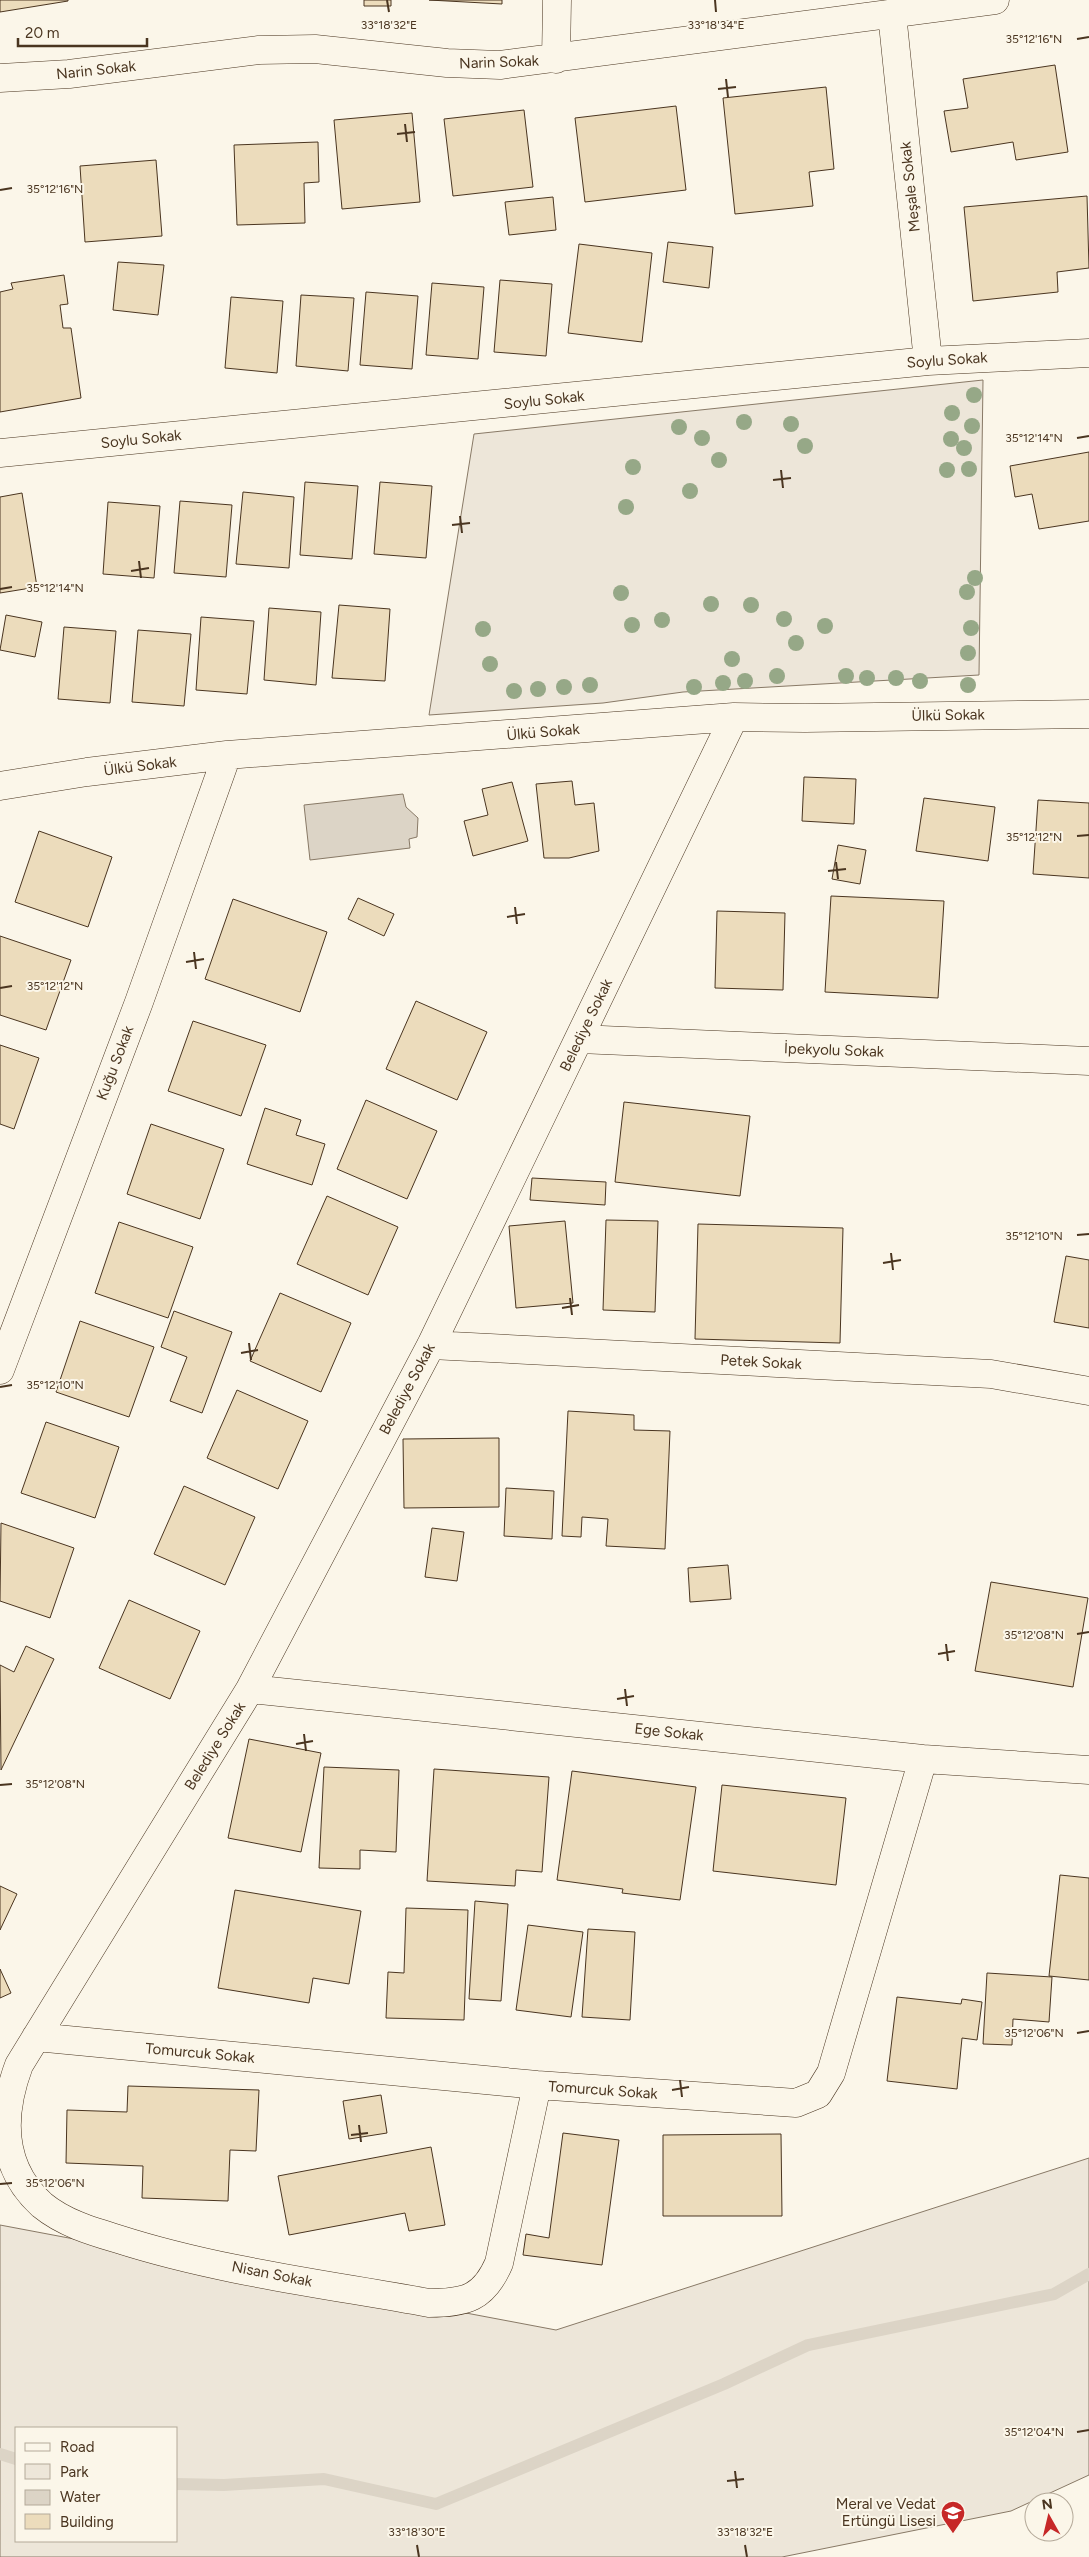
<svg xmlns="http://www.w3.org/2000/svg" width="1089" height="2557" font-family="Figtree,sans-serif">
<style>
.green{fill:#ede6d9;stroke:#887966;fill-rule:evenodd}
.water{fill:#dcd4c6;stroke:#887966}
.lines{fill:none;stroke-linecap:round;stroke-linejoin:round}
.stream{stroke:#dcd4c6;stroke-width:12}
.building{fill:#ecdcbc;stroke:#4a3520}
.street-casing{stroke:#4a3520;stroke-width:29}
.street{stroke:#fbf6e9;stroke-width:28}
.tree{fill:#96a887}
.ticks{fill:none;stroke:#4a3520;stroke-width:2}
.labels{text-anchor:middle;stroke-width:4;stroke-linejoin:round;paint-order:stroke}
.street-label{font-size:15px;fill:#4a3520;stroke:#fbf6e9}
.poi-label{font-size:15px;fill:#4a3520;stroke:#fbf6e9;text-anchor:end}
.ticks-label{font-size:12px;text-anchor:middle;fill:#4a3520;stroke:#fbf6e9;stroke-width:4;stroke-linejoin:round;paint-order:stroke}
</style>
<rect width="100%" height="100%" fill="#fbf6e9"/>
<path class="green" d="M983 380 979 675 683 692 603 703 429 715 474 434Z
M1089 2158V2475L1011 2511 782 2557H0V2225L556 2330ZM16 2428H176V2541H16Z"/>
<path class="water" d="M403 794 406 807 418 818 417 837 409 839 410 848 310 860 304 805Z"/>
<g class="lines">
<path class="stream" d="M0 2454 16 2459
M176 2484 224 2485 324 2479 436 2504 724 2384 808 2345 1054 2294 1089 2274"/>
</g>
<path class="building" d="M0 0H68V1L0 12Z
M364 0H391V6H364Z
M429 0H502V4Z
M1055 65 1068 152 1016 160 1013 142 951 152 944 111 968 108 963 79Z
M826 87 834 169 809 172 813 206 735 214 723 98Z
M676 106 686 190 585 202 575 118Z
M524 110 533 187 453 196 444 119Z
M412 113 420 202 342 209 334 120Z
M318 142 319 182 304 183 305 223 237 225 234 145Z
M156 160 162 236 85 242 80 166Z
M1087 196 1089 268 1057 272 1058 292 973 301 964 207Z
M553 197 556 230 509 235 505 202Z
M668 242 713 247 709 288 663 282Z
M579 244 652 253 642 342 568 333Z
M118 262 164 265 158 315 113 310Z
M64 275 68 304 60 305 63 328H71L81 398 0 412V292L13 289 11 283Z
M500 280 552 284 546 356 494 352Z
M432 283 484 287 478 359 426 355Z
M366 292 418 296 412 369 360 365Z
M301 295 354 298 348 371 296 366Z
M231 297 283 301 277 373 225 368Z
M1089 452V521L1039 529 1032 494 1015 497 1010 466Z
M305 482 358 486 352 559 300 555Z
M380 482 432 486 426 558 374 554Z
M243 492 294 497 289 568 236 564Z
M22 493 37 587 0 593V497Z
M180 501 232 505 226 577 174 573Z
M108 502 160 506 154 578 103 574Z
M339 605 390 609 385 681 332 678Z
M269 608 321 612 316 685 264 680Z
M6 615 42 622 35 657 0 650Z
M201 617 254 621 247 694 196 690Z
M64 627 116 631 110 703 58 699Z
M138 630 191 634 184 706 132 702Z
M804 777 856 779 854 824 802 821Z
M572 781 575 805 594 803 599 851 569 858H544L536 784Z
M512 782 528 841 473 856 464 821 488 815 482 789Z
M924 798 995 807 988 861 916 851Z
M1038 800 1089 803V878L1033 874Z
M39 831 112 857 88 927 15 902Z
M838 845 866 850 860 884 832 879Z
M831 896 944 901 938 998 825 992Z
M358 898 394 914 384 936 348 919Z
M233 899 327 932 300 1012 205 979Z
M717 911 785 913 783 990 715 988Z
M0 936 71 960 46 1030 0 1015Z
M416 1001 487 1032 457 1100 386 1069Z
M193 1021 266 1045 241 1116 168 1091Z
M0 1045 39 1058 14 1129 0 1124Z
M366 1100 437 1131 407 1199 337 1169Z
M624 1102 750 1116 740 1196 615 1182Z
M265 1108 301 1120 296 1135 325 1144 312 1185 247 1164Z
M151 1124 224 1149 200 1219 127 1194Z
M532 1178 606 1182 605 1205 530 1200Z
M327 1196 398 1227 368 1295 297 1264Z
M606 1220 658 1221 655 1312 603 1310Z
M565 1221 573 1303 516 1308 509 1226Z
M119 1222 193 1247 168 1318 95 1293Z
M698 1224 843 1228 840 1343 695 1339Z
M1066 1256 1089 1260V1328L1054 1322Z
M280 1293 351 1323 321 1392 250 1361Z
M174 1311 232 1332 202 1413 170 1401 187 1357 161 1347Z
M80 1321 154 1347 129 1417 56 1392Z
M237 1390 308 1421 278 1489 207 1458Z
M568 1411 634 1415V1430L670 1431 665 1549 606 1546 608 1519 582 1517 581 1537 562 1536Z
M46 1422 119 1447 95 1518 21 1493Z
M499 1438V1507L404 1508 403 1439Z
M184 1486 255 1517 225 1585 154 1554Z
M506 1488 554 1491 552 1539 504 1536Z
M1 1523 74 1548 50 1618 0 1601Z
M432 1528 464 1532 457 1581 425 1577Z
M728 1565 731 1599 690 1602 688 1568Z
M991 1582 1088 1598 1073 1687 975 1671Z
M129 1600 200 1631 170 1699 99 1668Z
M26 1646 54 1659 1 1770 0 1665 14 1672Z
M249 1739 321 1753 301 1852 228 1838Z
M324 1767 399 1770 396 1852 360 1850V1869L319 1868Z
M434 1769 549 1777 542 1872 516 1870 515 1886 427 1881Z
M572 1771 696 1787 680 1900 622 1893 623 1889 557 1880Z
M722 1785 846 1798 836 1885 713 1871Z
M1060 1875 1089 1878V1980L1049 1976Z
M0 1886 17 1894 0 1930Z
M235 1890 361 1911 349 1984 313 1978 309 2003 218 1988Z
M475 1901 508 1904 501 2001 469 1999Z
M406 1908 468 1910 464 2020 386 2018 388 1972 404 1973Z
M528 1925 583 1932 571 2017 516 2010Z
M588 1929 635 1932 630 2020 582 2017Z
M0 1969 11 1993 0 1998Z
M987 1973 1052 1977 1049 2022 1013 2019 1012 2045 983 2044Z
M897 1997 961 2004 962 1999 982 2002 977 2040 962 2038 957 2089 887 2081Z
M128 2086 259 2090 256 2151 230 2150 228 2201 142 2198 143 2166 66 2163 67 2110 127 2112Z
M381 2095 387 2133 349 2139 343 2101Z
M563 2133 619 2140 602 2265 523 2255 526 2234 549 2238Z
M781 2134 782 2216H663V2135Z
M431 2147 445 2225 409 2231 405 2213 289 2235 278 2176Z"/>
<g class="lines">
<defs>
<path id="street" d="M892 14 928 361
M556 59 557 0
M0 78 69 74 259 50 315 49 447 63 500 65 995 0
M0 453 928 361 1089 353
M0 786 87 772 227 755 734 717 805 718 1089 714
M579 1039 1089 1061
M431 1345 991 1374 1089 1391
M0 1370 139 1002 227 755
M250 1689 923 1759 1089 1770
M36 2037 537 2085 796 2103 818 2094 831 2073 923 1759
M537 2085 499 2263C484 2298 466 2303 429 2303 325 2284 218 2271 118 2239 91 2231 64 2223 42 2205 0 2167 0 2116 19 2065L250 1689 431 1345 734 717"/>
</defs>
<use href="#street" class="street-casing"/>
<use href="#street" class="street"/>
</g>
<g class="tree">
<circle cx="974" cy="395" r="8"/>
<circle cx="952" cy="413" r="8"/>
<circle cx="744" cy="422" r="8"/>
<circle cx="791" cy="424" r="8"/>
<circle cx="972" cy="426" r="8"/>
<circle cx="679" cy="427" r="8"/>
<circle cx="702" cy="438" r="8"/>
<circle cx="951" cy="439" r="8"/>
<circle cx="805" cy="446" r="8"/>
<circle cx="964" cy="448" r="8"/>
<circle cx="719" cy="460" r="8"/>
<circle cx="633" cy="467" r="8"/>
<circle cx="969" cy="469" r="8"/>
<circle cx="947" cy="470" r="8"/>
<circle cx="690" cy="491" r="8"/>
<circle cx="626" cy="507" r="8"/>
<circle cx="975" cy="578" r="8"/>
<circle cx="967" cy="592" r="8"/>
<circle cx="621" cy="593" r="8"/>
<circle cx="711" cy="604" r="8"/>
<circle cx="751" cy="605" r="8"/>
<circle cx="784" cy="619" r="8"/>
<circle cx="662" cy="620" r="8"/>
<circle cx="632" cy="625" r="8"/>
<circle cx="825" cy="626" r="8"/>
<circle cx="971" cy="628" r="8"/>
<circle cx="483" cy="629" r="8"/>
<circle cx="796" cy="643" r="8"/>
<circle cx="968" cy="653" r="8"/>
<circle cx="732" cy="659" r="8"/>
<circle cx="490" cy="664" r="8"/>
<circle cx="777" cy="676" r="8"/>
<circle cx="846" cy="676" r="8"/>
<circle cx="867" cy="678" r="8"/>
<circle cx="896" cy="678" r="8"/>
<circle cx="745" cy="681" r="8"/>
<circle cx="920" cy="681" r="8"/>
<circle cx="723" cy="683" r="8"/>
<circle cx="590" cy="685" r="8"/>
<circle cx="968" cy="685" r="8"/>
<circle cx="564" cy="687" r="8"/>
<circle cx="694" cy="687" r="8"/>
<circle cx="538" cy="689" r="8"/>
<circle cx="514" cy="691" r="8"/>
</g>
<path class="ticks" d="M387 0 389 12M715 0 716 12M1077 39 1089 37M726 79 728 97M718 89 736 87M405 124 407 142M397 134 415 132M0 190 12 188M1077 438 1089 436M781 470 783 488M773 480 791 478M460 516 462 533M452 525 470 523M139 561 141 578M131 571 149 568M0 589 12 587M1077 836 1089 835M836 862 838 879M828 871 846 869M515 907 517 924M507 917 525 914M194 952 196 969M186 962 204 959M0 988 12 986M1077 1235 1089 1234M891 1253 893 1270M883 1263 901 1260M570 1298 572 1315M562 1308 579 1305M249 1343 251 1360M241 1353 258 1350M0 1387 12 1385M1077 1634 1089 1632M946 1644 948 1661M938 1654 955 1651M625 1689 627 1706M617 1699 634 1696M304 1734 306 1751M296 1744 313 1741M0 1785 12 1784M1077 2033 1089 2031M680 2080 682 2097M672 2090 689 2087M359 2125 361 2142M351 2135 368 2133M0 2184 12 2183M1077 2432 1089 2430M735 2471 737 2488M727 2481 744 2479M417 2545 419 2557M745 2545 747 2557"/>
<defs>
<symbol id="school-pin" viewBox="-11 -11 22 30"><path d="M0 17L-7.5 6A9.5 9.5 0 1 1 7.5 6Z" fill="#c62828" stroke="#fbf6e9"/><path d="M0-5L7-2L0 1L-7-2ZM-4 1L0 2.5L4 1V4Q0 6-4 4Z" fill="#fff"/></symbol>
</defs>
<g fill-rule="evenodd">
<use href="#school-pin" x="939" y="2499" width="28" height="38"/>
</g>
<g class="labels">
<g class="street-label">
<text transform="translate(499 62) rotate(-2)" y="5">Narin Sokak</text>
<text transform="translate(96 70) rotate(-6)" y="5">Narin Sokak</text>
<text transform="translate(910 187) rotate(-96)" y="5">Meşale Sokak</text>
<text transform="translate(947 360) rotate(-4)" y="5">Soylu Sokak</text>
<text transform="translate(544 400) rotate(-6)" y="5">Soylu Sokak</text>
<text transform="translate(141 439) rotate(-6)" y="5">Soylu Sokak</text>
<text transform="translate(948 715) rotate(-1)" y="5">Ülkü Sokak</text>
<text transform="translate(543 732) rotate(-5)" y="5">Ülkü Sokak</text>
<text transform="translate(140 766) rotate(-7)" y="5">Ülkü Sokak</text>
<text transform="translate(586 1025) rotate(-64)" y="5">Belediye Sokak</text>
<text transform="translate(834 1050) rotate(2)" y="5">İpekyolu Sokak</text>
<text transform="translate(115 1063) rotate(-69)" y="5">Kuğu Sokak</text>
<text transform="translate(761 1362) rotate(3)" y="5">Petek Sokak</text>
<text transform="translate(407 1389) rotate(-62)" y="5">Belediye Sokak</text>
<text transform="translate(669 1732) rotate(6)" y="5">Ege Sokak</text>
<text transform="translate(215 1746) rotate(-58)" y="5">Belediye Sokak</text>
<text transform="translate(200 2053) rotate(5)" y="5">Tomurcuk Sokak</text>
<text transform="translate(603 2090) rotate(4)" y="5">Tomurcuk Sokak</text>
<text transform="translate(272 2274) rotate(11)" y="5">Nisan Sokak</text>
</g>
<g class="poi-label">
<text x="936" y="2509">Meral ve Vedat<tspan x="936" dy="17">Ertüngü Lisesi</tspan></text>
</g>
</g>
<g class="ticks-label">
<text x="389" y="29">33°18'32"E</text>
<text x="716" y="29">33°18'34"E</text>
<text x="1034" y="43">35°12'16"N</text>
<text x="55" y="193">35°12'16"N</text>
<text x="1034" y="442">35°12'14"N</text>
<text x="55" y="592">35°12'14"N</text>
<text x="1034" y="841">35°12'12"N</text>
<text x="55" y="990">35°12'12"N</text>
<text x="1034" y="1240">35°12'10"N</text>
<text x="55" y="1389">35°12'10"N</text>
<text x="1034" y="1639">35°12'08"N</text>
<text x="55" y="1788">35°12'08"N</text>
<text x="1034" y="2037">35°12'06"N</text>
<text x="55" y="2187">35°12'06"N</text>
<text x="1034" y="2436">35°12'04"N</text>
<text x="417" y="2536">33°18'30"E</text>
<text x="745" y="2536">33°18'32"E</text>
</g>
<rect x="15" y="2427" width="162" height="115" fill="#fbf6e9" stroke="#b4a999"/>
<rect x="25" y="2443" width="25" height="8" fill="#fbf6e9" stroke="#b4a999"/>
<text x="60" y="2452" font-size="15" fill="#4a3520">Road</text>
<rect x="25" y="2464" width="25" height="15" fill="#ede6d9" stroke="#b4a999"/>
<text x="60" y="2477" font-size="15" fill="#4a3520">Park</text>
<rect x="25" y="2490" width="25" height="15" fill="#dcd4c6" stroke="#b4a999"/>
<text x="60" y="2502" font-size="15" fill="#4a3520">Water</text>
<rect x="25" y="2514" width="25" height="15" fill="#ecdcbc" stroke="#b4a999"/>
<text x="60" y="2527" font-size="15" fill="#4a3520">Building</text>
<g transform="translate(1049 2517) rotate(352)"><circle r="24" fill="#fbf6e9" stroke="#b4a999"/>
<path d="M0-4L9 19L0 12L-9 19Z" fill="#c62828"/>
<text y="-8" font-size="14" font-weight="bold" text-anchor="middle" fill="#4a3520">N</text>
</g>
<path d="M18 38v8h129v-8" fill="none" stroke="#4a3520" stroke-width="2.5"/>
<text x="25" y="38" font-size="15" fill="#4a3520" stroke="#fbf6e9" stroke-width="4" paint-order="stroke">20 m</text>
</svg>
